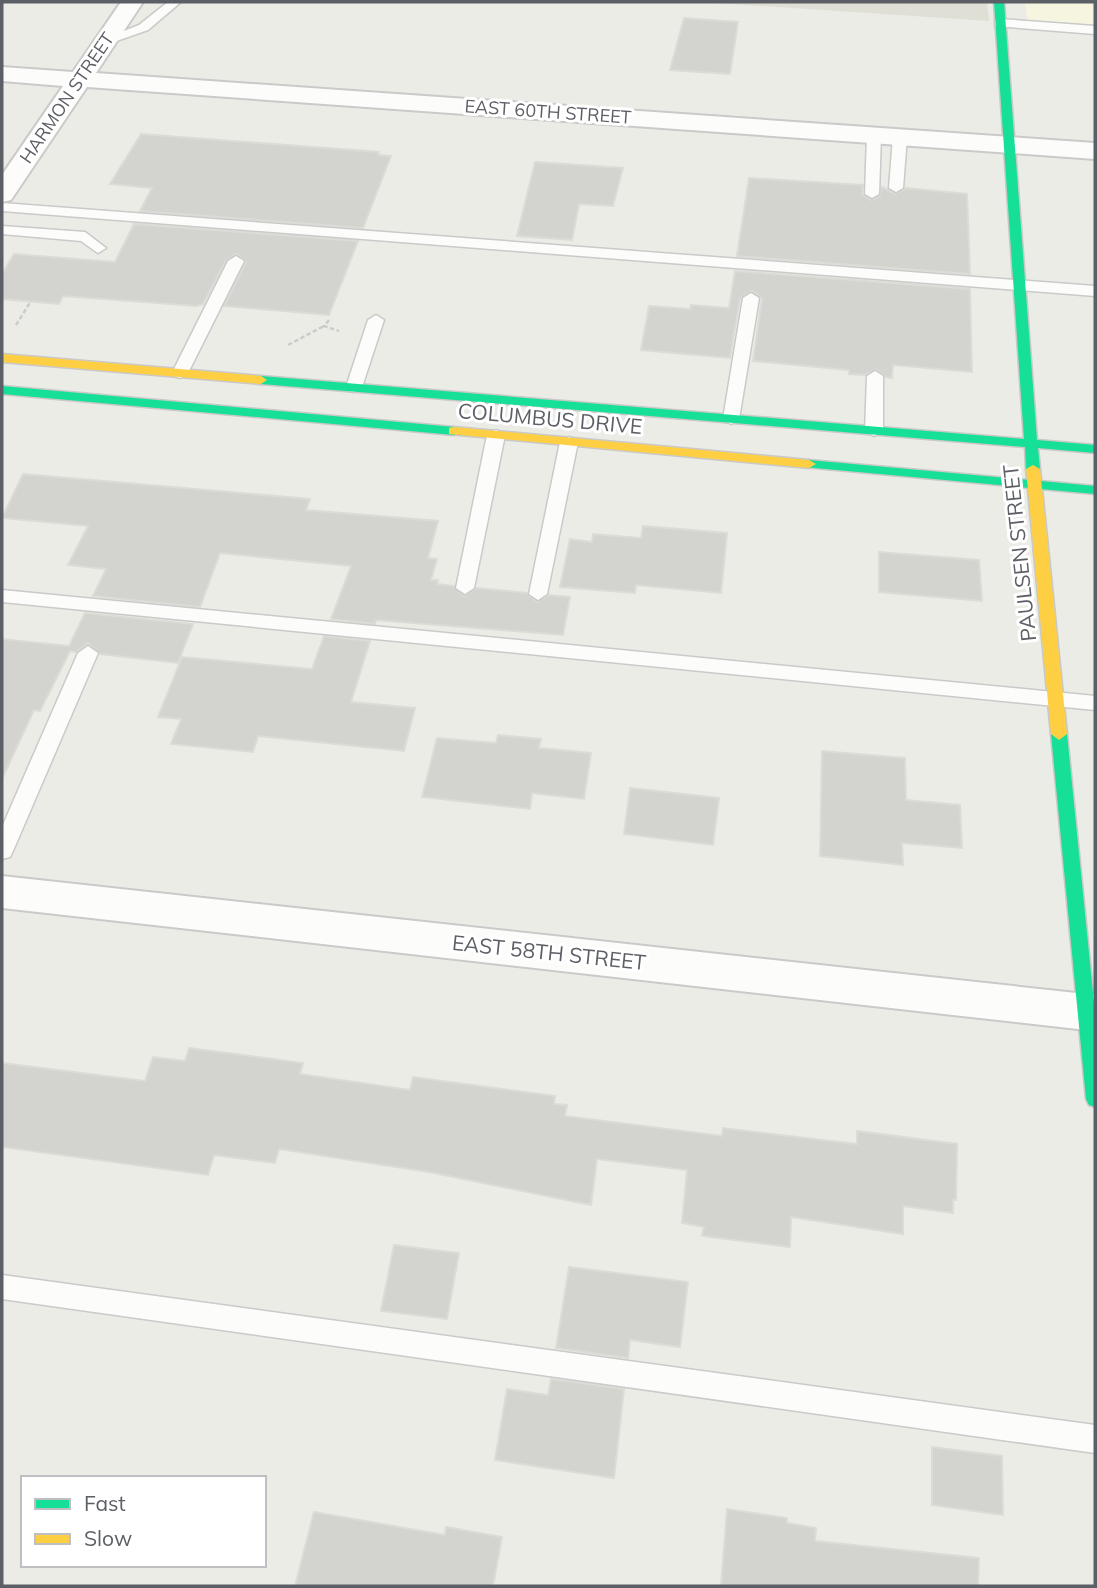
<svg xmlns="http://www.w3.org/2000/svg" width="1097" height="1588" font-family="Mulish,sans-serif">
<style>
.commercial{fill:#f6f5e0}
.education{fill:#e0dfd6}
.building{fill:#d3d3d0;stroke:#dcdcd6;stroke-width:2}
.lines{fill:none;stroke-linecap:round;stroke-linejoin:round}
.lane-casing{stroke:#c9cac9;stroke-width:3}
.street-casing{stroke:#c9cac9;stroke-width:4}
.fast-casing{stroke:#c9c9c9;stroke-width:3}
.slow-casing{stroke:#c9c9c9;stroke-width:3}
.path{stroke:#c8cdcb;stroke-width:2.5;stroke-dasharray:4.5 2.5;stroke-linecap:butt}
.lane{fill:#fcfcfb;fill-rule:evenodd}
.street{fill:#fcfcfb;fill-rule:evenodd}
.fast{fill:#16e098;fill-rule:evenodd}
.slow{fill:#ffcf43;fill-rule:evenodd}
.labels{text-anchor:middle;stroke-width:6;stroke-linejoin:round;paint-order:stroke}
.far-street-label{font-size:18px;fill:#5c5f65;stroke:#fff}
.street-label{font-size:21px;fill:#5c5f65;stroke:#fff}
</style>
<rect width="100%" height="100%" fill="#ecece7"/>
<path class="commercial" d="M1025 2H1095V28L1028 24Z"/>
<path class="education" d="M700 2H987L989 21Z"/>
<path class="building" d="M684 18 738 22 730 74 670 70Z
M141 134 379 152 378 155 391 156 363 228 140 211 152 188 110 184Z
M535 162 623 168 613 206 579 204 572 240 517 236Z
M749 178 863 185 862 194 871 200 880 196 882 187 895 194 906 188 967 194 970 274 737 256Z
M134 224 358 241 329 315 224 306 246 262 237 254 226 260 203 304 197 306 63 296 59 304 2 299V274L14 254 115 262Z
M735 271 970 289 972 372 893 365 892 378 886 377 876 369 865 375 849 374V370L753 361 762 298 752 291 740 298 730 358 641 350 649 306 690 309 691 305 729 308Z
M23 474 310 499 306 510 438 521 428 558 437 559 431 580H438L437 584 454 586 464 596 477 588 527 593 537 602 549 595 570 597 563 635 376 620 375 624 331 619 351 566 220 553 200 607 93 596 106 569 68 565 88 526 2 518Z
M643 526 727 533 721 593 636 585 635 593 560 587 570 539 592 542 593 534 641 538Z
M879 552 979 560 982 601 879 592Z
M85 613 193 624 178 663 100 654 88 643 76 652 70 651 40 711 34 710 2 779V639L69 646Z
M324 636 370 641 351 702 415 708 404 751 258 736 253 752 171 744 181 719 158 717 182 657 312 669Z
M498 735 541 739 539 748 591 753 584 799 532 793 530 809 422 797 437 738 496 743Z
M822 751 905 758 906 800 960 805 962 848 902 843 903 865 820 856Z
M630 788 719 798 713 845 624 834Z
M189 1048 303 1063 300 1074 410 1090 413 1077 555 1096 554 1104 567 1105 565 1116 722 1136 723 1128 857 1144V1131L957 1144 956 1200H953V1213L903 1206V1234L791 1217 790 1247 702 1236 704 1227 682 1223 687 1170 597 1159 591 1205 429 1172 279 1149 275 1163 214 1155 208 1175 2 1147V1063L145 1081 153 1057 185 1061Z
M394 1245 459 1253 447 1319 381 1311Z
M569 1267 688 1282 680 1347 630 1340 628 1358 556 1348Z
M551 1379 624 1389 614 1478 495 1460 507 1389 548 1395Z
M932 1447 1002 1456 1003 1515 932 1505Z
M727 1509 787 1518V1523L816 1528 815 1541 979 1558 978 1586H721Z
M314 1512 445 1535 446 1527 502 1537 493 1586H295Z"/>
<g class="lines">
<defs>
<path id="lane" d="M168 2H181L148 30 105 45 99 41 139 25Z
M1000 19 1095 26V34L995 26V20Z
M874 131 881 135 879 194 872 198 865 194 867 135Z
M900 133 907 137 903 188 896 192 889 188 893 137Z
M2 203 1095 286V296L2 211Z
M2 226 85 232 106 248 98 253 81 241 2 234Z
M236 256 244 261 188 373 180 378 174 376 172 373 228 261Z
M751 293 759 298 739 419 731 424 723 419 743 298Z
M376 315 384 320 362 387 354 392 348 391 346 387 368 320Z
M875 371 883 376V431L874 436 865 431 867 376Z
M496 430 505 435 474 588 465 594 456 588 487 435Z
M569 437 578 442 547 594 538 600 529 594 560 442Z
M2 590 1095 696V710L2 602Z
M88 646 98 653 13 851 10 857 2 859V827L78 653Z
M2 1275 1095 1425V1453L2 1299Z"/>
<path id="street" d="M121 2H143L96 73 1095 143V159L87 87 11 200 2 202V175L63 86 2 81V67L73 72Z
M2 876 1095 995V1031L2 908Z"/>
<path id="fast" d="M994 2H1004L1037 440 1095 445V453L1038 448 1040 469 1033 473 1026 469 1025 447 261 384 255 380 261 376 1024 439Z
M2 386 454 427 460 431 454 435 2 394Z
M809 460 1095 486V494L804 467 802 464Z
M1059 728 1067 734 1095 1013V1107L1089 1105 1086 1099 1051 734Z"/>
<path id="slow" d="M2 354 261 376 267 380 261 384 2 362Z
M454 427 809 460 816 464 809 468 449 434V428Z
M1033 465 1040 469 1067 734 1059 740 1051 734 1026 469Z"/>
</defs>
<use href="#lane" class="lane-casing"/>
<use href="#street" class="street-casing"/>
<use href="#fast" class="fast-casing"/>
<use href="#slow" class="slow-casing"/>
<path class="path" d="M329 320 324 326 339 331
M16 325 31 301
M288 345 324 326"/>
<use href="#lane" class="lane"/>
<use href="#street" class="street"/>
<use href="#fast" class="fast"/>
<use href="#slow" class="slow"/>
</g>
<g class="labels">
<g class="far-street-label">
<text transform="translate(67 98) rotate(-56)" y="6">HARMON STREET</text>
<text transform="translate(548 112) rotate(4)" y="6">EAST 60TH STREET</text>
</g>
<g class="street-label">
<text transform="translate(550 419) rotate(5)" y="7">COLUMBUS DRIVE</text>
<text transform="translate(1020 553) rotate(-96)" y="7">PAULSEN STREET</text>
<text transform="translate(549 953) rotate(6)" y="7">EAST 58TH STREET</text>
</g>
</g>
<rect width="1097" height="1588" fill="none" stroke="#5c5f65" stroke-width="7"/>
<rect x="21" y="1476" width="245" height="91" fill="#ffffff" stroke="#bebfc1" stroke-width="2"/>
<rect x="35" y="1499" width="35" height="10" fill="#16e098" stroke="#bebfc1" stroke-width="2"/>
<text x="84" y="1511" font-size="21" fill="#5c5f65">Fast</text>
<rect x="35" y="1534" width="35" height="10" fill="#ffcf43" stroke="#bebfc1" stroke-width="2"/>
<text x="84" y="1546" font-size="21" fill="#5c5f65">Slow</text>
</svg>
